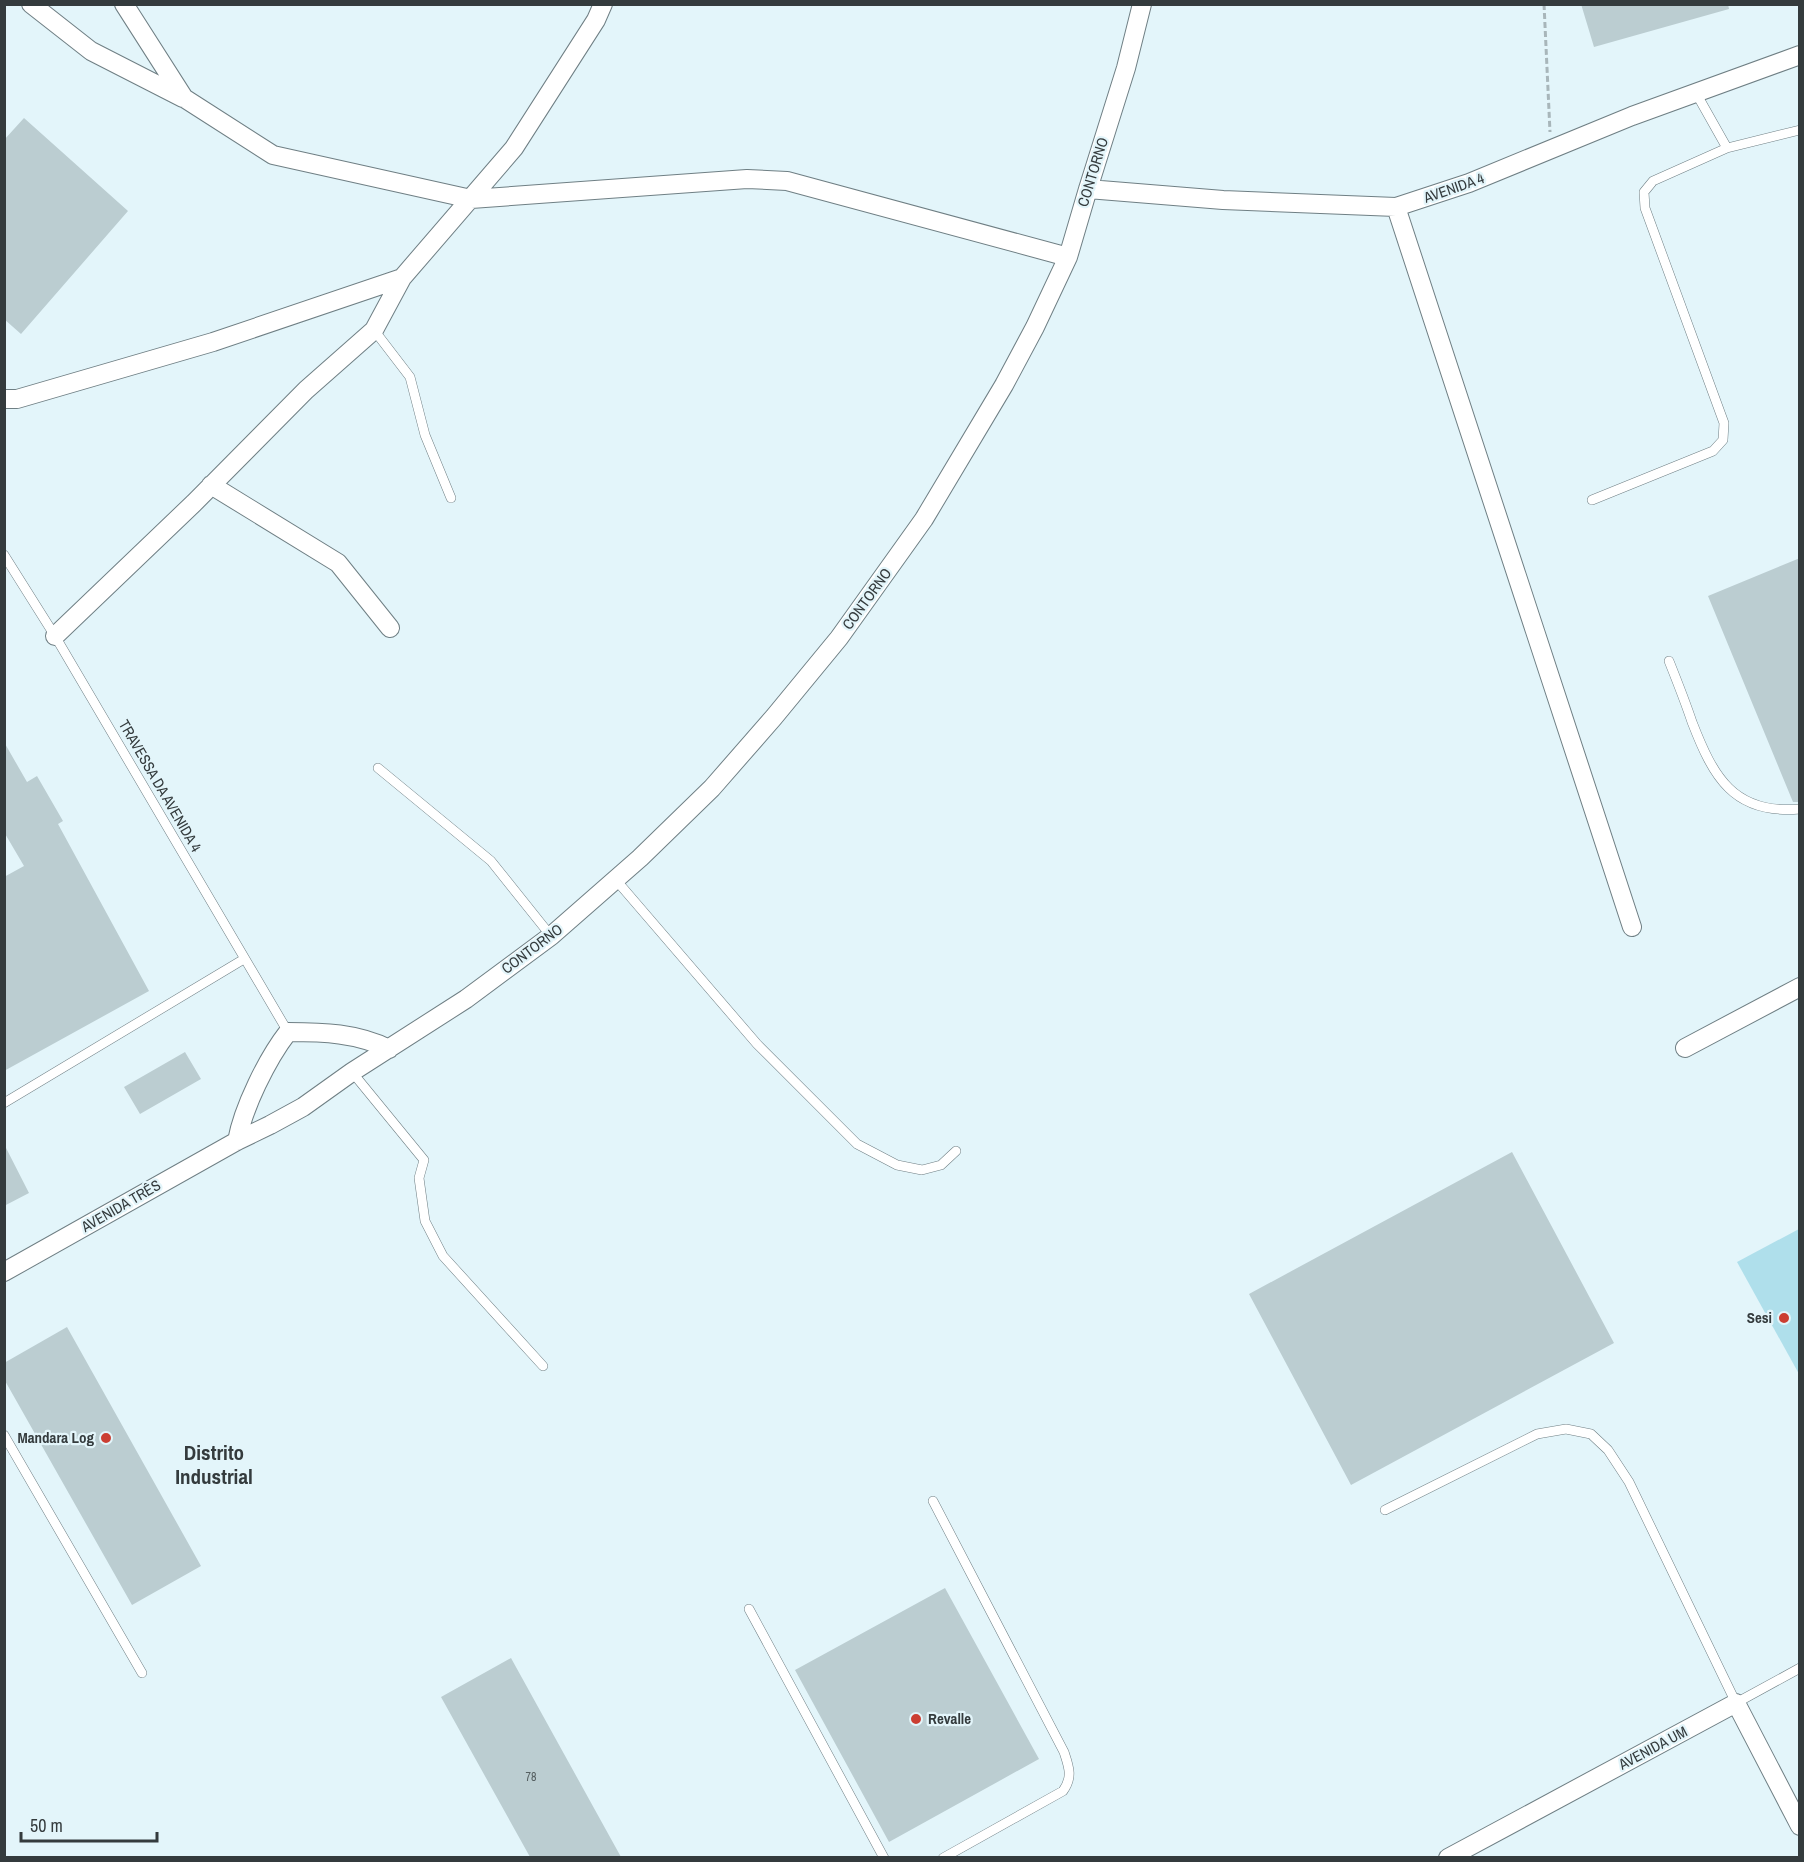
<svg xmlns="http://www.w3.org/2000/svg" width="1804" height="1862" font-family="'Archivo Narrow',sans-serif">
<style>
.green{fill:#afdfeb}
.building{fill:#bbcdd1}
.lines{fill:none;stroke-linecap:round;stroke-linejoin:round}
.service-casing{stroke:#6f7f84;stroke-width:10}
.minor-casing{stroke:#6f7f84;stroke-width:20}
.path{stroke:#a8b6ba;stroke-width:3;stroke-dasharray:6 3;stroke-linecap:butt}
.service{stroke:#fff;stroke-width:9}
.minor{stroke:#fff;stroke-width:18}
.poi-dot{fill:#cb3e32;stroke:#e3f5fa;stroke-width:2}
.labels{text-anchor:middle;stroke-width:4.5;stroke-linejoin:round;paint-order:stroke}
.number-label{font-size:12px;fill:#566062}
.street-label{font-size:15px;fill:#343b3d;stroke:#e3f5fa}
.poi-label{font-size:15px;font-weight:bold;fill:#343b3d;stroke:#e3f5fa;text-anchor:end}
.district-label{font-size:21px;font-weight:bold;fill:#343b3d;stroke:#e3f5fa}
</style>
<rect width="100%" height="100%" fill="#e3f5fa"/>
<path class="green" d="M1799 1229V1374L1737 1262Z"/>
<path class="building" d="M1581 4H1728L1729 9 1594 47Z
M24 118 128 211 21 334 4 319V140Z
M1800 558V802H1793L1708 596Z
M4 742 27 782 37 776 63 821 58 824 149 991 4 1071V877L24 866 4 832Z
M185 1052 201 1079 140 1114 124 1087Z
M4 1144 29 1193 4 1206Z
M1512 1152 1614 1343 1351 1485 1249 1294Z
M67 1327 201 1566 132 1605 4 1379V1363Z
M945 1588 1039 1759 889 1842 795 1670Z
M511 1658 621 1857H530L441 1697Z"/>
<g class="lines">
<defs>
<path id="service" d="M1696 93 1727 148 1800 130
M374 330 410 377 425 435 451 498
M1592 500 1713 451 1723 440 1724 423 1645 208 1644 192 1653 181 1727 148
M4 555 55 636 288 1032
M1669 661C1677 681 1685 701 1692 722 1713 776 1733 815 1800 809
M378 768 491 861 551 936
M616 880 757 1044 857 1144 897 1165 922 1170 941 1165 956 1151
M352 1072 424 1160 419 1178 425 1221 443 1256 543 1366
M4 1103 244 959
M4 1435 142 1673
M933 1501 1064 1752C1069 1767 1073 1777 1063 1791L943 1858
M1385 1510 1537 1434 1566 1429 1591 1434 1608 1450 1629 1482 1736 1703 1800 1668
M749 1609 884 1858"/>
<path id="minor" d="M31 4 91 51 183 98
M124 4 184 98 273 155 471 199 747 179 787 181 1068 257
M1088 189 1223 200 1396 207 1469 183 1632 116 1800 55
M1396 207 1632 927
M4 399H17L213 342 402 278
M211 485 338 563 390 628
M55 636 194 503 306 390 374 330 402 278 514 148 596 20 603 4
M1685 1048 1800 987
M237 1141C243 1108 267 1059 288 1032 323 1032 357 1033 389 1049
M4 1272 237 1141 270 1125 303 1107 352 1072 466 999 551 936 640 858 712 788 774 717 839 638 924 519 1004 385 1035 327 1068 257 1088 189 1126 68 1142 4
M1448 1858 1736 1703 1800 1826"/>
</defs>
<use href="#service" class="service-casing"/>
<use href="#minor" class="minor-casing"/>
<path class="path" d="M1544 4 1550 132"/>
<use href="#service" class="service"/>
<use href="#minor" class="minor"/>
</g>
<g class="poi-dot">
<circle cx="1784" cy="1318" r="6"/>
<circle cx="106" cy="1438" r="6"/>
<circle cx="916" cy="1719" r="6"/>
</g>
<g class="labels">
<g class="number-label">
<text x="531" y="1781">78</text>
</g>
<g class="street-label">
<text transform="translate(1093 172) rotate(-73)" y="5">CONTORNO</text>
<text transform="translate(1454 188) rotate(-19)" y="5">AVENIDA 4</text>
<text transform="translate(867 599) rotate(-54)" y="5">CONTORNO</text>
<text transform="translate(160 786) rotate(60)" y="5">TRAVESSA DA AVENIDA 4</text>
<text transform="translate(532 949) rotate(-37)" y="5">CONTORNO</text>
<text transform="translate(121 1206) rotate(-30)" y="5">AVENIDA TRÊS</text>
<text transform="translate(1653 1748) rotate(-28)" y="5">AVENIDA UM</text>
</g>
<g class="poi-label">
<text x="1772" y="1323">Sesi</text>
<text x="94" y="1443">Mandara Log</text>
<text x="928" y="1724" text-anchor="start">Revalle</text>
</g>
<g class="district-label">
<text x="214" y="1460">Distrito<tspan x="214" dy="24">Industrial</tspan></text>
</g>
</g>
<rect width="1804" height="1862" fill="none" stroke="#343b3d" stroke-width="12"/>
<path d="M21 1832v9h136v-9" fill="none" stroke="#343b3d" stroke-width="3"/>
<text x="30" y="1832" font-size="18" fill="#343b3d" stroke="#e3f5fa" stroke-width="4.5" paint-order="stroke">50 m</text>
</svg>
